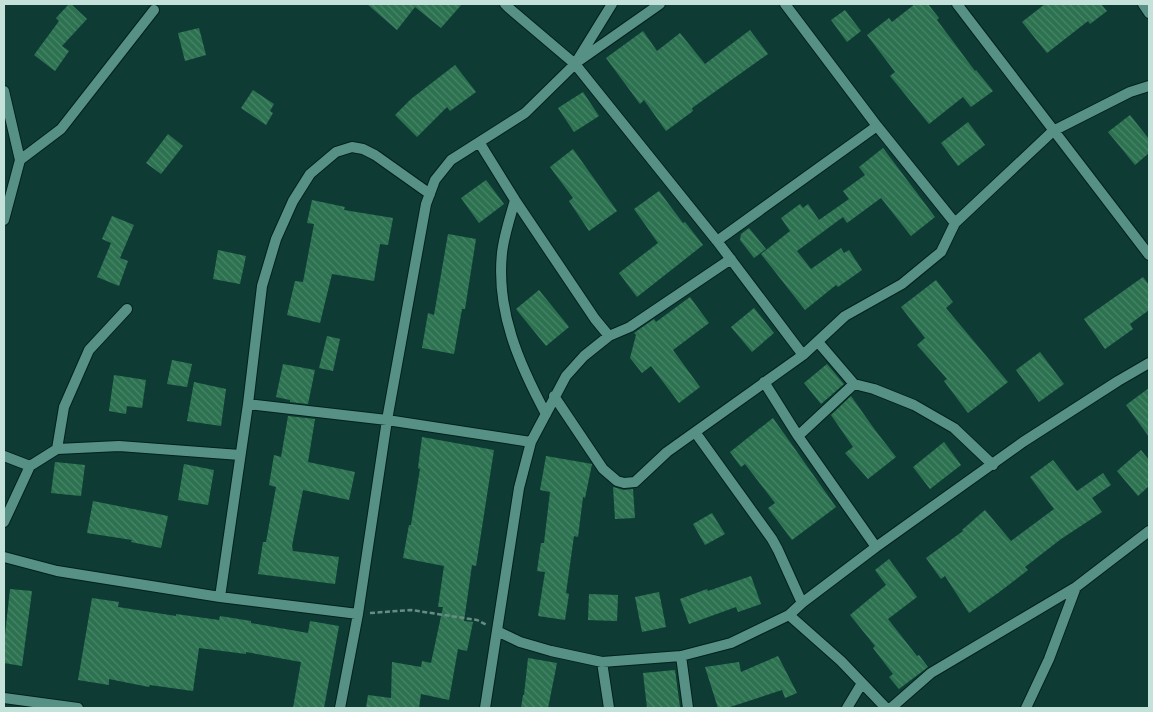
<svg xmlns="http://www.w3.org/2000/svg" width="1153" height="712" font-family="'Exo 2',sans-serif">
<style>
.building{fill:url(#building-back-hatch)}
.lines{fill:none;stroke-linecap:round;stroke-linejoin:round}
.minor-casing{stroke:#02211c;stroke-width:12}
.path{stroke:#668c84;stroke-width:2.5;stroke-dasharray:5 2.5;stroke-linecap:butt}
.minor{stroke:#579185;stroke-width:10}
</style>
<defs>
<pattern id="building-back-hatch" width="6" height="6" patternUnits="userSpaceOnUse" patternTransform="scale(1.25)"><rect width="6" height="6" fill="#2c7150"/><path d="M-1 5l2 2M0 0l6 6M5-1l2 2" fill="none" stroke="#498569"/></pattern>
</defs>
<rect width="100%" height="100%" fill="#0e3c34"/>
<path class="building" d="M69 4H71L87 19 62 46 69 51 55 71 34 55 59 21 56 18Z
M367 4H462L441 28 415 7 397 30Z
M915 4H928L939 18 937 20 975 71 976 70 993 91 971 107 963 97 929 124 890 76 895 72 867 35 889 18 892 22Z
M1045 4H1101L1107 11 1090 24 1088 21 1047 53 1022 22Z
M845 10 861 31 847 42 831 20Z
M199 28 206 55 185 61 178 33Z
M750 30 768 54 692 108 693 111 666 131 644 100 640 104 606 58 643 31 657 51 680 33 705 64Z
M455 65 476 92 450 111 447 107 417 137 395 115 411 99Z
M253 90 274 104 270 111 273 113 266 125 241 108Z
M583 92 599 116 574 132 558 108Z
M1130 115 1149 139V153L1135 165 1108 132Z
M968 122 985 145 958 166 941 143Z
M168 134 183 146 161 174 146 163Z
M883 148 935 217 911 236 881 198 847 223 843 217 797 251 811 269 841 248 844 253 849 250 862 270 838 287 836 285 805 310 761 254 790 231 781 218 800 204 803 208 808 204 819 220 849 199 843 191 865 175 859 167Z
M573 149 617 211 589 231 569 201 573 198 550 167Z
M486 180 504 204 479 223 461 198Z
M659 191 683 223 685 222 703 245 637 297 619 273 658 243 634 209Z
M312 200 345 207 344 210 393 218 388 245 380 244 374 281 332 274 320 323 287 315 295 281 303 282 314 224 307 223Z
M112 216 134 225 120 258 128 261 119 286 97 277 111 243 102 239Z
M749 228 766 249 754 258 740 240 741 234Z
M448 234 476 239 465 309H462L454 354 422 348 428 313 434 315Z
M218 250 246 256 240 284 213 279Z
M1143 277 1149 285V310L1130 324 1133 329 1105 349 1084 319Z
M936 280 953 302 946 308 1008 382 968 413 944 381 947 379 917 345 925 338 901 307Z
M539 290 569 327 546 346 516 309Z
M690 297 709 323 673 350 700 387 679 403 651 366 642 373 630 358 636 335 634 333 654 319 656 322Z
M754 308 774 333 752 352 731 327Z
M327 336 340 339 333 371 319 368Z
M1040 352 1064 384 1039 402 1016 370Z
M172 360 192 364 187 387 167 384Z
M283 364 315 370 308 404 290 402V400L276 397Z
M827 364 844 384 821 404 804 383Z
M114 375 146 380 142 408 127 406 126 414 109 411Z
M194 382 226 389 221 426 187 421Z
M1149 388V437L1126 405Z
M851 396 875 430 896 457 868 479 845 453 853 447 831 415Z
M288 416 315 419 308 462 355 472 349 500 303 490 292 546 293 551 339 557 335 584 258 574 263 542H266L276 487 269 485 274 455 281 457Z
M773 418 836 507 792 540 768 508 775 503 745 464 741 467 730 452Z
M422 437 494 450 476 566 472 565 464 621 473 622 467 651 458 649 449 700 421 694 419 708H366L368 695 391 698 392 662 421 667 422 661 431 663 443 607H438L444 566 403 558 409 525H411L420 469 418 468Z
M944 442 961 465 930 489 913 467Z
M1141 450 1149 460V486L1138 496 1117 471Z
M546 456 592 464 585 498 583 497 578 537 574 536 566 593 569 594 565 620 538 616 545 572 537 571 541 543H544L550 492 540 490Z
M1053 460 1077 491 1103 473 1111 485 1092 498 1102 512 1061 539 1025 567 1028 570 998 593 969 613 945 576 941 579 926 558 963 531 962 530 985 510 1011 541 1054 509 1030 477Z
M55 462 85 465 81 496 51 493Z
M184 464 214 470 208 505 178 500Z
M613 487 624 490 633 489 635 518 615 519Z
M93 501 168 516 161 548 131 542 132 540 87 533Z
M712 513 725 534 705 545 693 524Z
M889 559 917 597 888 619 917 656 919 655 928 667 899 689 889 677 893 674 873 648 875 646 850 615 886 585 875 570Z
M751 576 761 604 738 612 736 607 689 624 680 599 707 589 708 591Z
M10 589 32 591 22 666 4 663V635H5Z
M659 592 666 627 642 632 635 597Z
M589 594 618 595 617 621 588 620Z
M92 598 119 602 118 607 176 616V614L219 620 220 616 251 621V623L308 633 310 621 339 626 324 708H293L301 662 246 652V654L199 648 193 691 150 685 149 687 109 679V685L78 680Z
M778 656 797 693 785 698 782 690 727 708H718L705 667 739 662 741 672Z
M528 658 557 663 548 708H521L523 695H524Z
M675 670 680 707 647 708 643 673Z"/>
<g class="lines">
<defs>
<path id="minor" d="M505 4 509 8 575 64 717 241 803 355
M785 4 877 126 955 223
M957 4 1149 255
M1143 4 1149 13
M580 60 660 4
M4 91 20 160 4 220
M479 142 515 200 595 319 609 336 630 327 731 259
M20 160 61 129 154 10
M515 200C510 218 504 235 502 253 496 311 519 364 546 414
M717 241 877 126
M818 342 854 384 874 389 914 405 954 428 993 465
M764 382 798 436 876 547
M554 396 603 469 617 481 624 483 635 482 667 452 803 355 845 316 902 284 941 252 955 223 1053 131 1130 92 1149 86
M248 404 387 420 531 442
M695 432 772 539 778 550 802 603
M798 436 854 384
M57 449 64 407 89 350 127 309
M4 456 30 466
M4 522 30 466 57 449 119 446 240 455
M4 557 57 571 220 597 358 614
M220 597 248 404 262 286 276 239 293 201 310 174 336 152 352 147 363 149 375 155 430 194
M789 615 841 661 886 708
M497 631 520 642 551 651 602 662 681 656 731 643 789 615 802 603 876 547 1023 442 1118 381 1149 363
M681 656 688 708
M602 662 609 708
M4 698 78 708
M340 708 358 614 387 420 426 204 435 180 451 160 525 113 575 64 612 4
M485 708 519 488 531 442 566 376 584 356 609 336
M847 708 862 683
M891 708 931 673 1076 587 1149 531
M1026 708 1049 659 1076 587"/>
</defs>
<use href="#minor" class="minor-casing"/>
<path class="path" d="M370 613 411 610 477 620 487 625"/>
<use href="#minor" class="minor"/>
</g>
<rect width="1153" height="712" fill="none" stroke="#c4e1da" stroke-width="10"/>
</svg>
